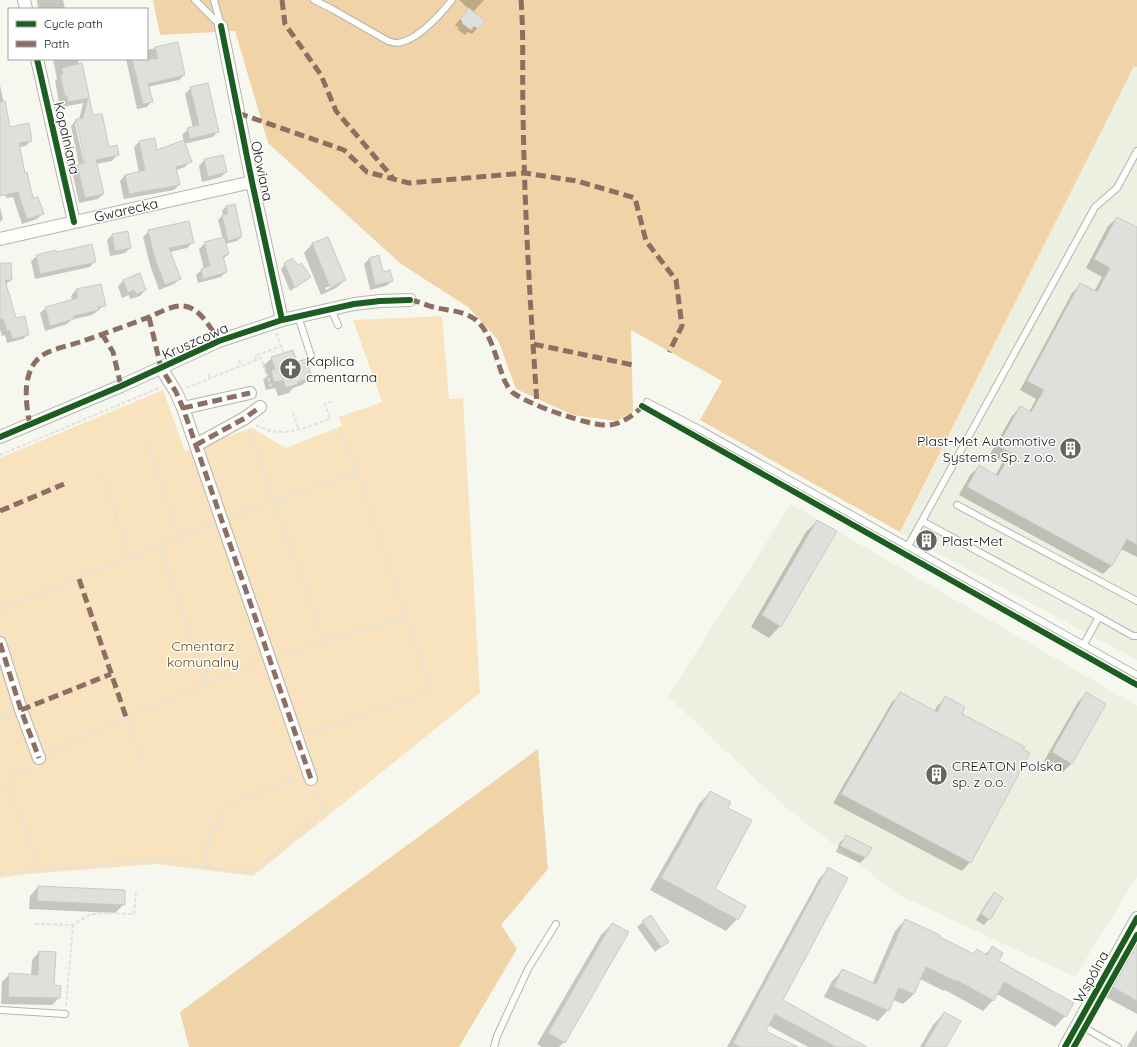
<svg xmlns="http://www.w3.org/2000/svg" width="1137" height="1047" font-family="Quicksand,sans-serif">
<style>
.built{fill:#ebf0e0}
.green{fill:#f9e3bf}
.forest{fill:#f0d4a7}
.shadow{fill:#0003;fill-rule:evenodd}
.building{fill:#dee1db;stroke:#c8cac5}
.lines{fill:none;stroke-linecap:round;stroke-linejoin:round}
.lane-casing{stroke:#b3b5af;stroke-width:8}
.street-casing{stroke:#b3b5af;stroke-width:14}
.path{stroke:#e1e2df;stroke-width:2;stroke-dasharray:4 2;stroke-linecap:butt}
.lane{stroke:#fefefd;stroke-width:6}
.street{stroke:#fefefd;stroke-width:12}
.quiet{stroke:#8d6e63;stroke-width:5;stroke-dasharray:10 5;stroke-linecap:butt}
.cycleway-casing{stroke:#fff;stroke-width:8}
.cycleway{stroke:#1b5e20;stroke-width:6}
.labels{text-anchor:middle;stroke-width:3;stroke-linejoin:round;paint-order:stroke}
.street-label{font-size:14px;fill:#151712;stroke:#fff}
.poi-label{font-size:14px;fill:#151712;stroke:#fff;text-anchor:start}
.park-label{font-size:14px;fill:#6a470b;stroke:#fff}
</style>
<rect width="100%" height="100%" fill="#f6f8f0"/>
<path class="built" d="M1134 66 1137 67V660L900 533Z
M791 504 1137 706V876L1075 977 899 895 782 804 668 696Z"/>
<path class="green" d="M442 316 449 399 463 398 480 693 253 876 157 864 28 874 0 878V458L163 390 185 451 252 428 286 448 342 426 339 417 382 402 353 320Z"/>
<path class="forest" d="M153 0H1137V67L1134 66 900 532 700 420 722 381 631 330 633 412 616 421 573 415 516 389 498 340 468 307 401 264 268 143 235 31 160 35Z
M538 749 548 869 501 925 517 949 459 1047H189L180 1012Z"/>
<path class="shadow" d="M37 0H63L65 9H38Z
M459 0H484L473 12 484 21 472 34 468 32 465 35 457 29 459 28 455 25 469 9Z
M177 43 184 75 179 80 148 87 152 101 147 107 137 109 126 59H147V50Z
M53 59H78L79 65 81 64 92 117 108 148 117 155 112 161 96 164 103 194 98 199 79 203 72 171 79 165 71 126 76 120H79L83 103 63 107 62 101 59 102 55 81 57 79ZM75 123H77L87 168H85Z
M0 85 9 128 31 140 26 146 19 147 24 174 32 199 43 213 37 219 22 224 13 197 6 198 0 171Z
M191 88 218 131 213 137 184 144 190 161 185 167 176 170 179 185 174 190 124 199 120 181 125 175 139 173 134 147 139 142 157 151 184 141 182 135 188 129 193 128 185 94Z
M204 160 226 172 221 177 202 182 199 166Z
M226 206 241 237 237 241 225 244 228 254 223 259 226 272 221 277 198 283 196 275 202 270 204 269 199 249 205 243 223 239 218 220 223 215 222 211Z
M0 207 3 219 0 222Z
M1117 218 1137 229V557L1121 549 1112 565 1103 574 959 495 970 475 979 467 995 476 1003 461 990 454 1012 416 1020 407 1029 412 1036 399 1020 390 1072 293 1080 285 1094 292 1102 277 1086 268 1108 226Z
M149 231 192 243 187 248 170 252 180 279 174 284 159 290 150 265 143 237Z
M112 235 130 248 125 253 110 256 107 240Z
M327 238 345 280 336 288 321 295 304 253 312 244ZM336 283V285L326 290 325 288Z
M56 253 95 261 90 267 35 279 31 261 37 256Z
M378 257 382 273 392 281 386 286 370 290 364 264 369 259Z
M0 264 11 280 5 285 15 320 28 334 23 339 7 343 5 335 2 336 0 329Z
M285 264 305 281 290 291 281 269Z
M124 280 145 290 140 296 130 299 129 295 122 298 118 286Z
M76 290 105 305 92 315 71 320 67 324 45 331 40 313 46 308 72 300 71 296Z
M272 358 297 363 311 377 302 385 293 388 289 393 278 396 275 388 266 390 263 380 267 376 263 366Z
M817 521 780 626 769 638 751 627 806 532Z
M901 694 934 712 937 706 946 698 960 714 970 862 962 871 833 803 892 702Z
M1086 694 1072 763 1063 772 1044 761 1078 702Z
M710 792 727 808 713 890 737 919 726 931 650 890 699 804Z
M846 837 870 848 865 858 860 863 836 852 840 842Z
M828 869 781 1000 865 1047H808L768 1025 764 1031 794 1047H727L819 879Z
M38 887 124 904 115 913 29 909 30 896Z
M994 894 989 919 984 925 976 920 989 899Z
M905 920 973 955 977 950 985 954 992 948 997 961 1065 1016 1055 1027 997 994 993 1000 983 1011 945 990 944 991 920 979 914 994 903 1004 893 1000 888 1010 878 1021 824 997 832 981 842 971 872 984 895 931Z
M643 922 668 942 655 952 637 927Z
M612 924 564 1042 559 1047H542L537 1044 601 935Z
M1137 943V1014L1104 996 1131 949Z
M39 952 53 986 59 998 52 1005 1 1004 2 982 10 974 31 976 32 960Z
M944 1013 945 1047H920L933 1025Z
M1137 1030V1047H1127L1136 1032Z"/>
<path class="building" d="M469 8 485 21 478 29 474 26 471 30 462 23 463 22 460 19Z
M178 42 185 75 148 84 153 102 143 104 132 59H158L155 47Z
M82 63 93 115 102 114 109 147 117 145 119 155 96 160 104 194 85 198 77 165 85 163 76 119 83 118 88 98 68 102 67 96 65 97 60 75 63 74 61 68Z
M208 83 219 132 190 139 187 128 199 125 190 87Z
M5 101 10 127 29 123 32 141 19 143 25 173 27 172 33 198 38 197 44 214 27 219 18 192 0 196V102Z
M155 138 157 150 184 140 192 162 176 167 180 185 129 194 125 175 145 170 139 141Z
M223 155 227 172 208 177 204 159Z
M235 204 242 237 228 241 222 215 228 214 226 206Z
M1117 217 1137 227V545L1127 539 1112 566 967 487 979 465 998 476 1011 453 998 446 1020 406 1031 412 1044 390 1027 381 1080 283 1097 292 1110 268 1094 259Z
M189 221 194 243 169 248 181 279 165 285 155 259 148 230Z
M128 231 131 248 115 251 112 234Z
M224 237 229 254 223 256 227 272 203 279 201 269 210 266 204 242Z
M328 237 346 280 330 287 312 243Z
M92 244 96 262 40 274 36 255 56 250 57 252Z
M379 255 383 272 390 270 393 281 375 285 369 258Z
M292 258 298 265 301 263 311 277 295 288 284 263Z
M0 263H11L12 280H5L16 318 25 316 29 335 12 339 10 330 7 331 3 319H0Z
M140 273 146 290 136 294 134 290 128 293 123 280Z
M101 284 106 306 98 307 99 310 73 316 74 319 50 326 45 307 78 298 76 289Z
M293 350 297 362 306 359 312 377 298 382V384L286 388 283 380 274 382 271 370 275 369 271 357Z
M817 520 837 531 781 627 762 615Z
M900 692 937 712 945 696 965 707 962 714 1025 747 1023 749 1030 753 971 863 841 794Z
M1086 692 1106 704 1072 764 1052 752Z
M710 791 731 802 728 808 752 820 715 889 746 906 738 920 661 878Z
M846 835 872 848 866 858 840 846Z
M828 867 848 878 783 1000 867 1047H836L775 1014 766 1031 798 1047H740L733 1043Z
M38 886 125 890V905L37 901Z
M994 892 1003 898 990 920 981 914Z
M651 915 669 942 661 947 642 921Z
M905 919 940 935V937L974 954 977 949 987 955 992 946 1003 953 999 961 1074 1003 1066 1017 1004 982 994 1001 956 980 955 981 926 967 914 994 899 988 889 1011 834 987 842 969 876 984Z
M612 923 629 932 565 1043 548 1033Z
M1137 944V1001L1113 987Z
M39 951 56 952 54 985 61 986 60 998 8 997 9 973 38 975Z
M944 1012 961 1021 946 1047H924Z"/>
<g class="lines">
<defs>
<path id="lane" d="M195 0 221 26
M214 0 221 26
M314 0 332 9 388 41C391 42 395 43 398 43 418 40 440 15 452 0
M331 309 338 325
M298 316 311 356
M647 402 701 430 1137 675
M957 505 1137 601
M922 521 1095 207 1117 188 1137 151
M908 546 922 521 1099 617
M1084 644 1099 617 1133 636H1137
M0 1010 65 1014
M1078 1024 1118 1047
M494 1047 497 1036 528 969 556 924"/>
<path id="street" d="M24 0 26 9
M221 26 252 182 282 320
M37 59 74 222
M0 239 252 182
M161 368 176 392 183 408 311 779
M183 408 250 393
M0 437 121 386 219 341 282 320 354 304 380 301 410 300
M196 445 245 418 260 407
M0 643 21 710 39 758
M1065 1047 1137 918"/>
</defs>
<use href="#lane" class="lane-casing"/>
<use href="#street" class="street-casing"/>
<path class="path" d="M276 333 284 353
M239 360 241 366
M256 360 255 356 281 346
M208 374 210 378
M186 388 261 358 271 386
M293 413 299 430
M256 425C280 440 306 427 330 419L325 404 333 401
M249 429 324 641
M148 443 180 536
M0 455 159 388
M102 476 130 557
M233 516 357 472
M159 545 208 683
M0 610 212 524
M281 656 324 641 406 617
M126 717 144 764
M0 718 10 714
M308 734 431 691 357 472 342 432
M49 753 126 717 258 662
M206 866 209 834 220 824 224 809 298 775
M41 870 158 860 251 873 324 812 315 790
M0 874 41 870 38 859 12 799 7 785 10 777 33 769
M35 924 73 925 89 915 104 913 134 914 136 891
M66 1006 73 925"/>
<use href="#lane" class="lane"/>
<use href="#street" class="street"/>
<path class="quiet" d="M282 0 285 24 321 75 336 111 393 178
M521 0C524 37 522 73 523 110 524 188 528 266 533 344L633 365
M238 113 344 150 367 172 409 183 525 173 577 181 635 198 646 241 676 280 682 326 669 352
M410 300C418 301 425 305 433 307 448 311 463 310 476 320 490 332 495 354 501 371 503 376 504 381 507 385 508 387 511 391 512 392 526 404 592 427 609 425 624 424 638 411 647 402
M149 317 161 368 176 392 183 408 311 779
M102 334 113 352 121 386
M533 344 537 404
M183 408 250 393
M30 425C26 405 22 378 36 361 46 349 66 347 80 342 103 334 126 326 149 317 159 313 172 305 183 306 200 307 211 329 219 341
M196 445 245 418 260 407
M0 511 64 484
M79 579 126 717
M0 643 21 710 39 758
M21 710 111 674"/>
<defs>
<path id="cycleway" d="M221 26 252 182 282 320
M37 59 74 222
M642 406 1137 685
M0 437 121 386 219 341 282 320 354 304 380 301 410 300
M1065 1047 1137 918
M1074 1047 1137 935"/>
</defs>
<use href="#cycleway" class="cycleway-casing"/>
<use href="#cycleway" class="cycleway"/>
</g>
<defs>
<symbol id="church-disc" viewBox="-11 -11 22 22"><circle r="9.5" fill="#646660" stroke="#fff"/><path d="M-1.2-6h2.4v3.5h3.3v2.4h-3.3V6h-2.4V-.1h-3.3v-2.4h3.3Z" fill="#fff"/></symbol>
<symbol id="building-disc" viewBox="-11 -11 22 22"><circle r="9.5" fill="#646660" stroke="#fff"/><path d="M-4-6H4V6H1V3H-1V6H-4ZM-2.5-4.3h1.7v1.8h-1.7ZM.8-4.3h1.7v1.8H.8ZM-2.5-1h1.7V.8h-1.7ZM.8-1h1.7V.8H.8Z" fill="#fff"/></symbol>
</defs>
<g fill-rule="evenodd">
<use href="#church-disc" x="278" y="356" width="25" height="25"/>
<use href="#building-disc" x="1058" y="436" width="25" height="25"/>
<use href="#building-disc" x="914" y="528" width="25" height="25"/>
<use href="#building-disc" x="924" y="762" width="25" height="25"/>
</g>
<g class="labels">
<g class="street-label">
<text transform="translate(67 138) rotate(77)" y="5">Kopalniana</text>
<text transform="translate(262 171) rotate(78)" y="5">Ołowiana</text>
<text transform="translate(126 210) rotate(-13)" y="5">Gwarecka</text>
<text transform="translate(195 341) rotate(-24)" y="5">Kruszcowa</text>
<text transform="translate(1091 977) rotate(-61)" y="5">Wspólna</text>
</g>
<g class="poi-label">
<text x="306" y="366">Kaplica<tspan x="306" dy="16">cmentarna</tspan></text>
<text x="1056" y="446" text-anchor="end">Plast-Met Automotive<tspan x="1056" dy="16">Systems Sp. z o.o.</tspan></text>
<text x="942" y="546">Plast-Met</text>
<text x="952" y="771">CREATON Polska<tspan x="952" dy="16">sp. z o.o.</tspan></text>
</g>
<g class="park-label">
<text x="203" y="651">Cmentarz<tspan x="203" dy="16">komunalny</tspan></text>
</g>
</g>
<rect x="8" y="8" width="140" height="52" fill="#ffffff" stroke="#a1a2a0"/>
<rect x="16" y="21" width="20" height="6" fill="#1b5e20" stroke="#a1a2a0"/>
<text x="44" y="28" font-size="12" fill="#151712">Cycle path</text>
<rect x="16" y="41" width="20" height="6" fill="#8d6e63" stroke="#a1a2a0"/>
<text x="44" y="48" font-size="12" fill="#151712">Path</text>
</svg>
